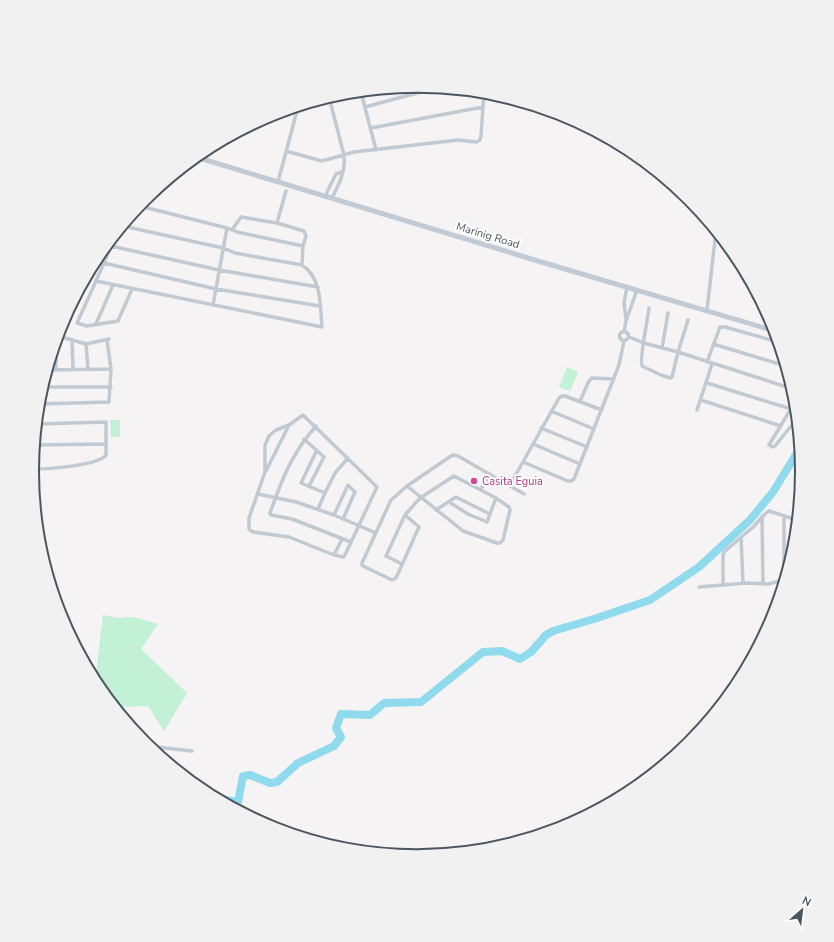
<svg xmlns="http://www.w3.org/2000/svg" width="834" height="942" font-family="'Nunito Sans',sans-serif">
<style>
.green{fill:#c3f1d5}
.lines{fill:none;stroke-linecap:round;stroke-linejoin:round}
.river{stroke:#90daee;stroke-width:8}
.street{stroke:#c1cad2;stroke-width:3.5}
.secondary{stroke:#c1cbd6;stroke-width:5}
.hotel-dot{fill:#d1479c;stroke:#fff;stroke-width:1.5}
.labels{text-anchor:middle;stroke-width:4;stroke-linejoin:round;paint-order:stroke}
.street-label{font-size:11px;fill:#4a5661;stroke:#fff}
.hotel-label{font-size:11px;fill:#b23c85;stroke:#fff;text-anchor:start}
.rim{fill:none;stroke:#4a5661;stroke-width:2}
</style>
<rect width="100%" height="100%" fill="#f5f3f3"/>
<path class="green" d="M567 367 578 372 570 391 559 387Z
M110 420H120V437H111Z
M103 615 117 618 134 617 158 624 141 649 187 693 164 731 148 706 122 707 121 714 95 682Z"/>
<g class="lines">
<path class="river" d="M218 799 238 802 243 776 250 775 270 783 277 782 298 763 334 746 341 737 336 728 341 714 370 715 384 703 421 702 483 652 502 651 520 659 531 652 546 635 553 631 594 619 650 600 699 567 750 520 773 492 800 448"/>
<path class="street" d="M361 92 376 150
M329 97 344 155C346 171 339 184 332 198
M365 107 436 88
M371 128 483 107
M286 151 322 161 354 152 458 140 476 142 480 140 481 136 484 93
M278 182 298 107
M325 196 336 174 342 172
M140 206 227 228 213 305
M277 223 286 191
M123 226 223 248 235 253 302 265C322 278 320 305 322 327L96 281 77 323 87 326 118 321 132 289
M227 228 237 232 303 246 302 265
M232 230 241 217 277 223 304 231 306 236 303 246
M104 263 111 246 219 270 318 287
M96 281 104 263 216 289 320 306
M707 310 716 231
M626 319 624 303 627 287
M688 320 678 352 793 389
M96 324 113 285
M619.5 336a4.5 4.5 0 1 1 9 0a4.5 4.5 0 1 1-9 0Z
M624 332 626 321 637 290
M58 336 86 344 109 339
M629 337 644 343 678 352 672 377 670 378 661 375 642 366C639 360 648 318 649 308
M72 340 73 369
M56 342V369
M86 344 88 369
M713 344 786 366
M662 348 668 313
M707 362 720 327H725L778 342
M47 370 111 369
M707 383 791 409
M42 387H111
M701 400 781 426
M580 401 589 381 592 378 614 379
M795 402 769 445 773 447 775 446 791 426 797 423
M39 404 109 402 111 369 107 340
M697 410 712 364
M551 411 594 429
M303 415 377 487 344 557 334 555 289 537 253 532 249 529V518L265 472V445L269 436 276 430 289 425Z
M316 426C292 453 282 479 270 513L271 515 292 519 351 542
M541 428 587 447
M304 439 324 457 309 486
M533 444 580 464
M35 445 106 444
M317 450 301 483 325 493 318 509
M523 462 568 481H571L574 479 619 365 624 341
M32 469C46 469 98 466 106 455V422L37 424
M266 471 289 425
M510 485 559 398 562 396H565L602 410
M481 489 490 474
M325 493 335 473 348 458
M258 494 296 502 334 515 376 533
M449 502 468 514 487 522 496 498
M436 510 456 497 490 514
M334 515 348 485 355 492 343 519
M405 515 419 527 396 578 392 580 365 567 362 565V563L391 500 407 486 451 456 454 455 458 456 524 494
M762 516 763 584
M741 537 743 583
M334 555 342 539
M402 564 386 556 405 515 420 498 454 476 496 498 509 507 510 510 503 540 500 543H497L463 531 407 486
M784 580V516
M723 585V555L724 552 753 527 766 513 769 511 797 520
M699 587 746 583 768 584 784 580
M148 746 192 751"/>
<path class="secondary" d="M196 157 538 261 775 331"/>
</g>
<circle class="hotel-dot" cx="474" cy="481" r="4"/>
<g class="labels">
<g class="street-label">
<text transform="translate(488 235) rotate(17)" y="4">Marinig Road</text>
</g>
<g class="hotel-label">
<text x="482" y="485">Casita Eguia</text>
</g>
</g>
<path d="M0 0H834V942H0ZM39 471a378 378 0 1 1 756 0a378 378 0 1 1-756 0Z" fill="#f1f1f2" fill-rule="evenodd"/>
<path class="rim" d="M39 471a378 378 0 1 1 756 0a378 378 0 1 1-756 0Z"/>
<g transform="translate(802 910) rotate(28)" stroke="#ffffff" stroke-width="3" paint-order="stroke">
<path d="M0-3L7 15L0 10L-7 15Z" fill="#4a5661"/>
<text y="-6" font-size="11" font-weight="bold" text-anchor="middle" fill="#4a5661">N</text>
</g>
</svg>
